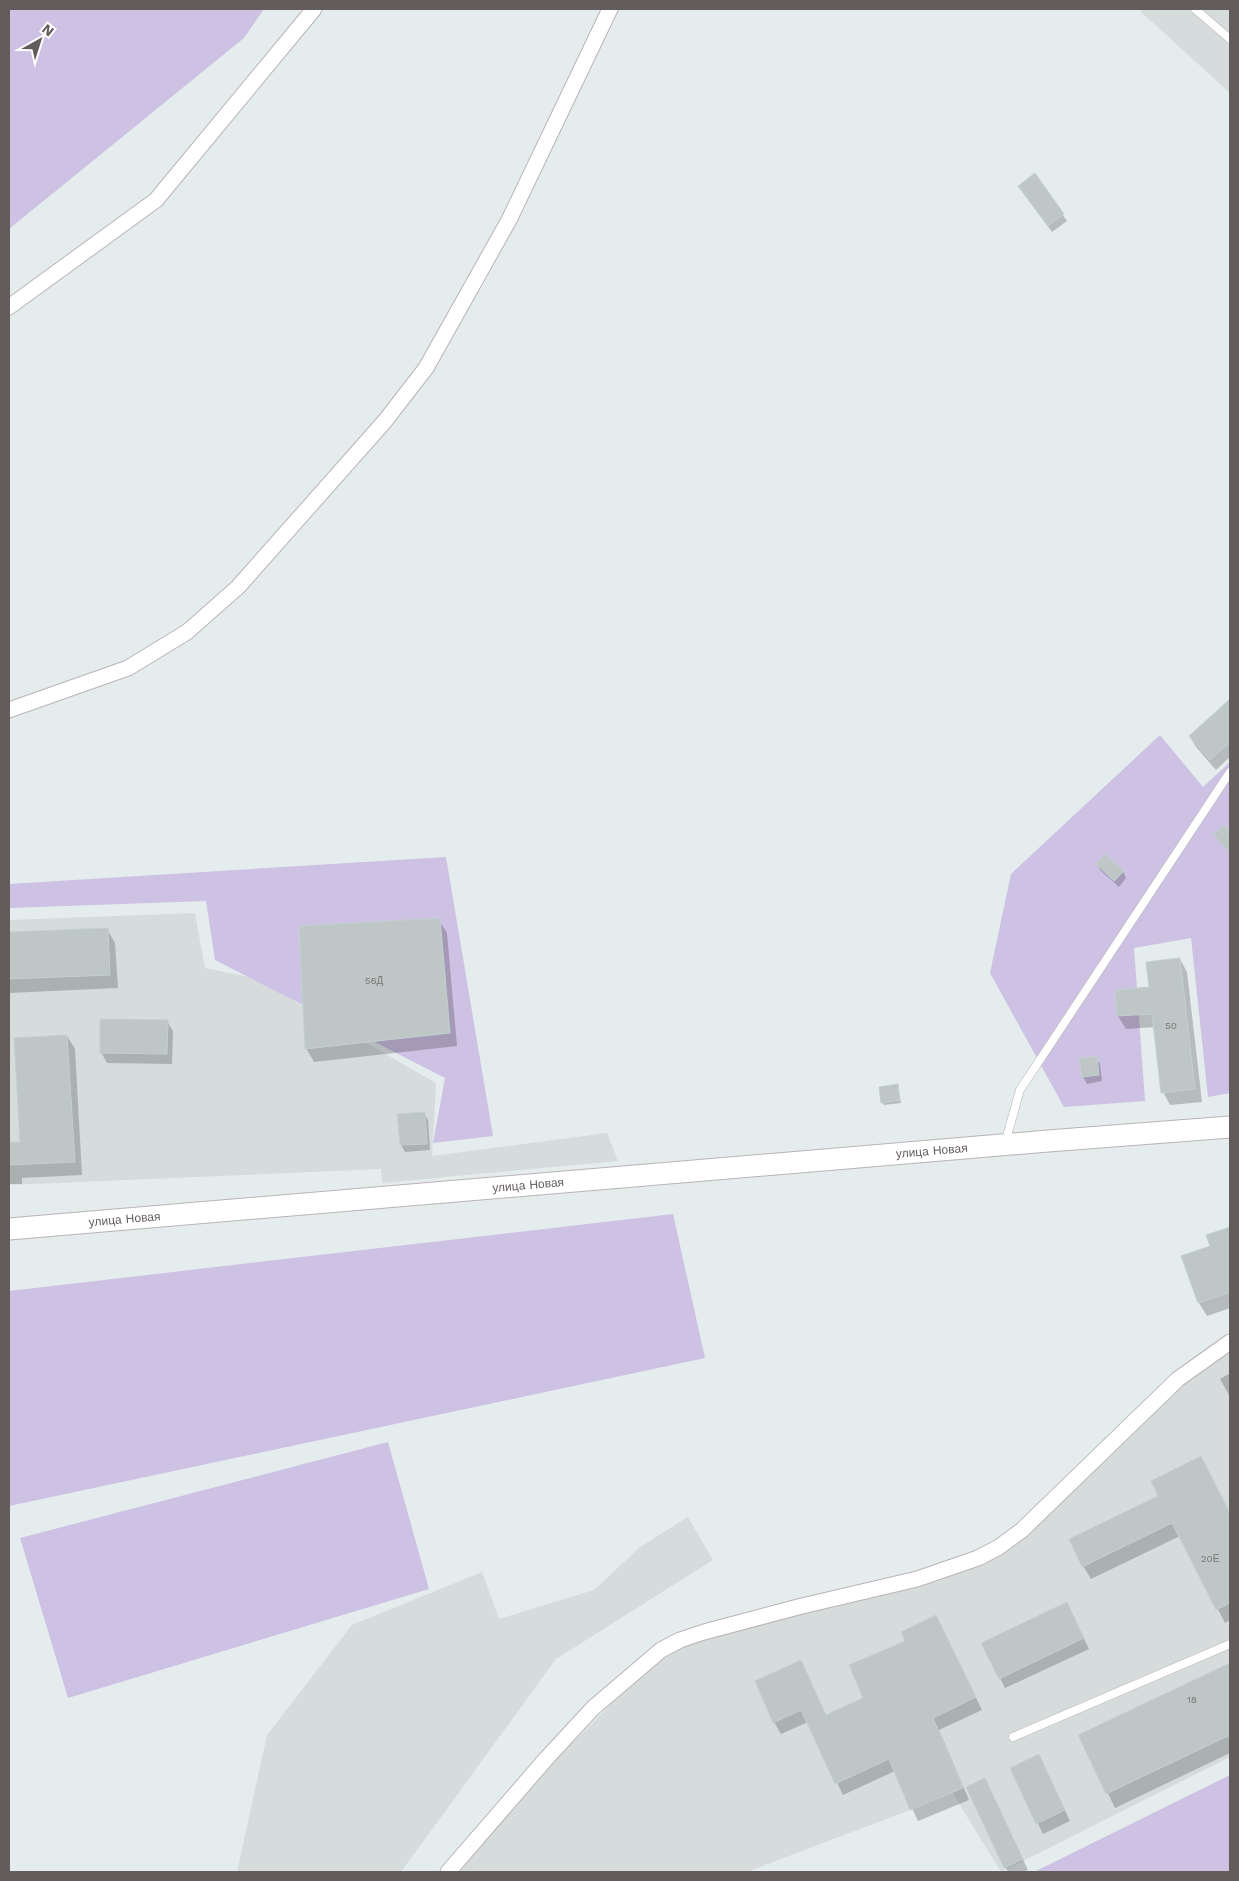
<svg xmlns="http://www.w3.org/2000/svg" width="1239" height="1881" font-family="'Work Sans',sans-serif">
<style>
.industrial{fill:#d6dcdc}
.green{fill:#cdc1e4}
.shadow{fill:#0003}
.building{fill:#bec6c6;stroke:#c2d1d2}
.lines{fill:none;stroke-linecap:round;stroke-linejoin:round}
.lane-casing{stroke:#bab4b4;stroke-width:9}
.street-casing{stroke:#bab4b4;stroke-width:17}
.secondary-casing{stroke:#bab3b3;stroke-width:23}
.lane{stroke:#fff;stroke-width:8}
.street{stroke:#fff;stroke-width:15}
.secondary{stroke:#fff;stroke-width:21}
.labels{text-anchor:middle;stroke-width:4;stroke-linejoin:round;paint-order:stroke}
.number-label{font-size:10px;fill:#7a7677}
.street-label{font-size:12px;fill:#635c5d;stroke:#fff}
</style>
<rect width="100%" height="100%" fill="#e4ecee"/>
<path class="industrial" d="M1140 9H1230V93L1140 11Z
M195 913 205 968 254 978 436 1083 432 1156 607 1133 618 1161 382 1183 381 1169 9 1185V920Z
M1230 1352V1757L1001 1872 952 1792 910 1810 747 1872H451L490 1826 671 1644 899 1581 1023 1534 1162 1392Z
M688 1517 713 1560 556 1659 401 1872H237L267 1735 352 1625 482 1572 499 1619 594 1590 640 1547Z"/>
<path class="green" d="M9 9H264L244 38 9 229Z
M1160 735 1203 787 1230 762V1093L1208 1097 1191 938 1134 948 1145 1101 1064 1107 990 973 1011 874Z
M446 857 493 1136 433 1143 445 1078 215 960 206 901 9 908V884Z
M673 1214 705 1358 9 1506V1291Z
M388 1442 429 1589 68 1698 20 1538Z
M1230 1775V1872H1034Z"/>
<path class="shadow" d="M1035 175 1067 221 1052 232 1023 193Z
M1230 701V757L1216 770 1196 747 1190 737Z
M1097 865 1123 871 1126 878 1119 887 1101 871Z
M439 920 447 933 457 1046 314 1062 306 1048Z
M107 929 115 943 118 988 9 993V934Z
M1180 959 1187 972 1202 1102 1170 1105 1163 1092 1155 1027 1126 1029 1118 1016 1116 992 1150 988Z
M167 1021 173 1031 172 1064 107 1063 101 1052Z
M67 1036 75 1049 82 1175 22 1178V1184H9V1143H21Z
M1096 1058 1100 1064 1102 1081 1087 1084 1083 1077 1081 1060Z
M897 1085 901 1103 884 1105 882 1102Z
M424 1113 428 1120 430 1150 405 1152 401 1145 399 1115Z
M1230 1228V1308L1207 1316 1199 1303 1212 1247 1208 1236Z
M1230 1373V1397L1220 1379Z
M1208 1470 1230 1514V1620L1225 1623 1180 1536 1091 1579 1083 1566 1160 1496Z
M1072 1614 1089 1649 1005 1688 1000 1678Z
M942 1629 982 1710 939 1730 969 1800 918 1821 895 1771 843 1795 808 1722 781 1734 774 1722 800 1662 826 1716 865 1699Z
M1230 1664V1753L1115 1808 1080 1736Z
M1044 1766 1070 1821 1043 1834 1012 1768Z
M967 1787 990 1790 1028 1870 1023 1872H1008Z"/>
<path class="building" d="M1035 173 1064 214 1048 226 1018 186Z
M1230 699V742L1210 760 1189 736Z
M1224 825 1230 832V853L1213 834Z
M1105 854 1124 871 1114 881 1096 864Z
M440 918 450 1033 305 1049 299 926Z
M108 928 110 975 9 979V932Z
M1180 958 1195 1089 1161 1093 1152 1014 1117 1016 1115 990 1149 987 1146 962Z
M100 1019 168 1020 167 1054 100 1053Z
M67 1035 75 1162 9 1165V1142H20L14 1038Z
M1097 1056 1099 1075 1082 1077 1079 1059Z
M898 1084 900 1100 881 1103 879 1087Z
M425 1112 427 1144 400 1145 397 1114Z
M1230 1227V1292L1198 1303 1181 1256 1210 1246 1206 1235Z
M1201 1456 1230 1513V1603L1216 1610 1172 1523 1082 1567 1069 1539 1158 1496 1151 1481Z
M1067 1602 1084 1638 999 1679 981 1643Z
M936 1615 976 1697 933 1718 963 1788 910 1810 889 1759 835 1784 801 1710 773 1723 755 1681 801 1660 826 1715 863 1698 849 1665 905 1641 901 1632Z
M1230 1663V1735L1106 1794 1078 1735Z
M1039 1754 1065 1810 1036 1824 1010 1768Z
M985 1778 1023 1859 1004 1868 966 1787Z"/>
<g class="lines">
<defs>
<path id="lane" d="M1195 9 1230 39
M1005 1143 1020 1090 1230 772
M1013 1737 1230 1644"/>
<path id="street" d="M9 307 156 200 314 9
M9 710 128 668 187 632 238 587 385 421 426 368 509 220 610 9
M448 1872 545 1760 593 1708 661 1650 680 1640 704 1632 802 1606 917 1579 978 1558 999 1547 1022 1530 1178 1379 1230 1342"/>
<g id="secondary">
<path id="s1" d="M9 1229 1048 1141 1230 1127"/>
</g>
</defs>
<use href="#lane" class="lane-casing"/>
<use href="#street" class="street-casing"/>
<use href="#secondary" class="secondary-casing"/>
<use href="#lane" class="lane"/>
<use href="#street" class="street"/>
<use href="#secondary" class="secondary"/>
</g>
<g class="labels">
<g class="number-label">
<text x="374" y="984">56Д</text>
<text x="1171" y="1029">50</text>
<text x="1210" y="1562">20Е</text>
<text x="1192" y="1703">18</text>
</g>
<g class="street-label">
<text dy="4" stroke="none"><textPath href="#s1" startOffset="926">улица Новая</textPath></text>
<text dy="4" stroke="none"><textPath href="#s1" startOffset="521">улица Новая</textPath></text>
<text dy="4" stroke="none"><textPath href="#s1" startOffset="116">улица Новая</textPath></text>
</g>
</g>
<rect width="1239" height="1881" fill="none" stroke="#635c5d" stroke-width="20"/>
<g transform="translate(40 40) rotate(39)" stroke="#ffffff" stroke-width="4" paint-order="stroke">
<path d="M0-4L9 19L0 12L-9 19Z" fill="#635c5d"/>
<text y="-8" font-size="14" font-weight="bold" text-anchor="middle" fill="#635c5d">N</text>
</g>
</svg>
